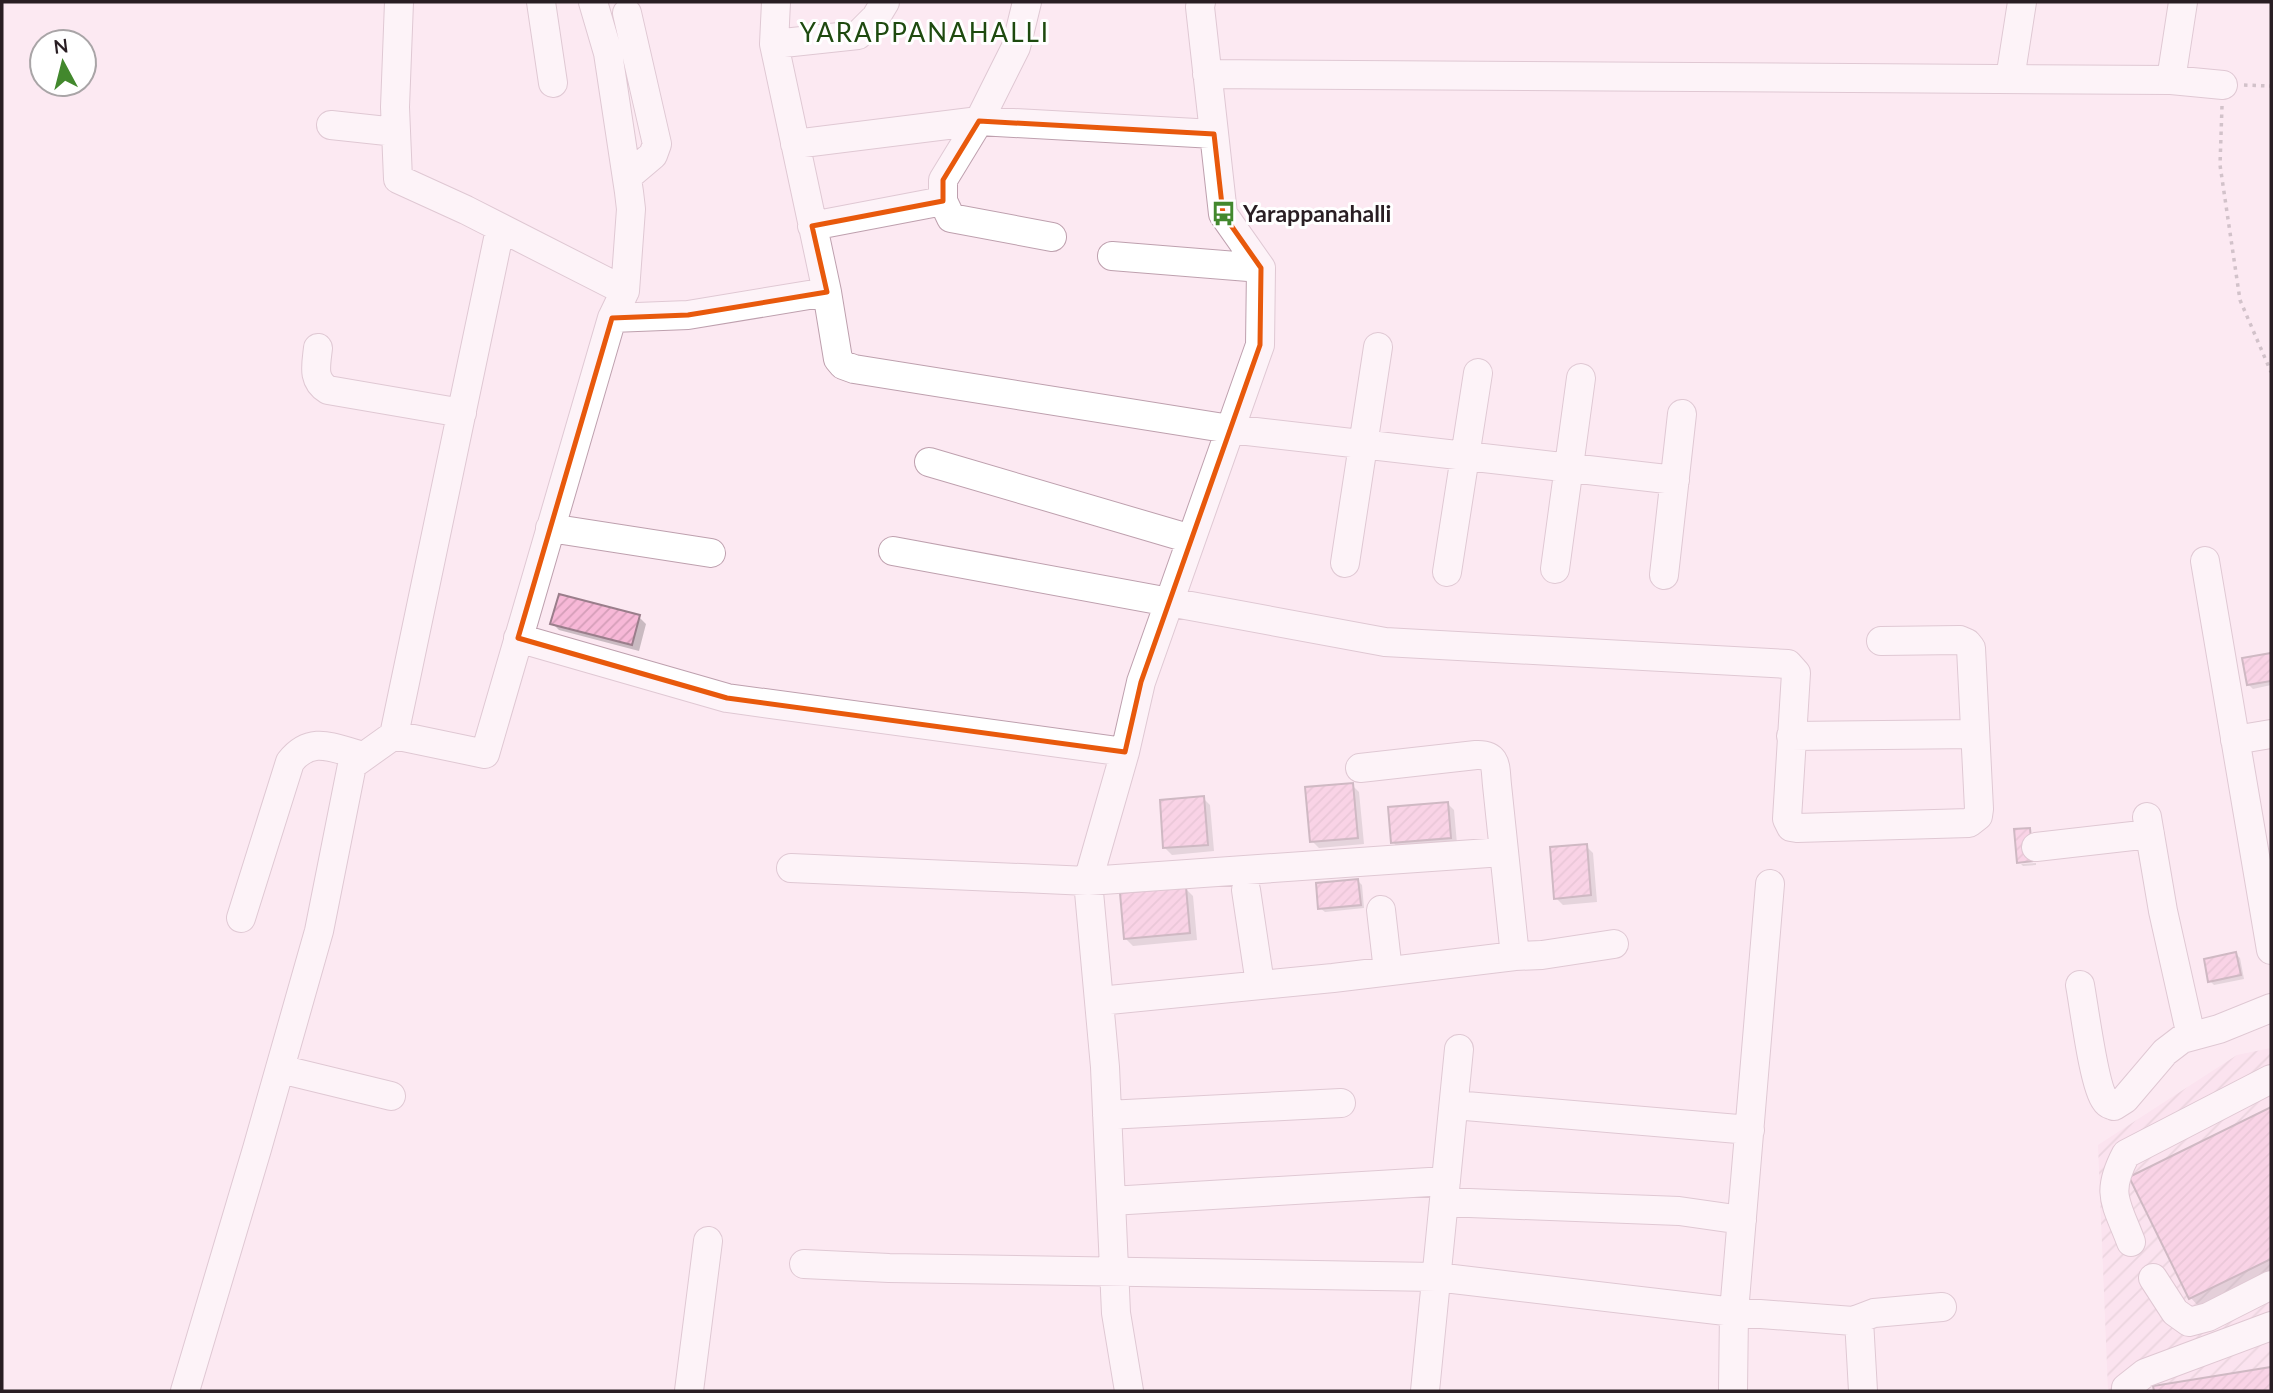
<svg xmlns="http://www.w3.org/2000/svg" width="2273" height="1393" font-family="Lato,sans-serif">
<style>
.industrial{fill:url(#industrial-furrows)}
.shadow{fill:#0003}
.building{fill:url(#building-hatch);stroke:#9a7e8b;stroke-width:2}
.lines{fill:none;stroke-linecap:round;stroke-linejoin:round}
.minor-casing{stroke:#bea0ae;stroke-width:30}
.path{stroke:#a19299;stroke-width:3.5;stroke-dasharray:3.5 5;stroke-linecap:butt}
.minor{stroke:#fff;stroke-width:28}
.marked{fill:none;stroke:#e8590c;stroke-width:5;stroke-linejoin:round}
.labels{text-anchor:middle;stroke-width:6;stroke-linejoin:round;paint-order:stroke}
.poi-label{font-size:23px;font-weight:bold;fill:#291e23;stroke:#fff;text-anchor:start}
.quarter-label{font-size:26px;letter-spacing:2px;fill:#1e4a0f;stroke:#fff}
</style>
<defs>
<pattern id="industrial-furrows" width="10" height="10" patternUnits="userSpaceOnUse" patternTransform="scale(1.75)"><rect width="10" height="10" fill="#fbdbea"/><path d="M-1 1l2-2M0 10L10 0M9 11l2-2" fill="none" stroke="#d7bcc8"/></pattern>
<pattern id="building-hatch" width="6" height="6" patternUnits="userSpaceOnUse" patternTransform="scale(1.75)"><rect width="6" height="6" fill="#f7b8d7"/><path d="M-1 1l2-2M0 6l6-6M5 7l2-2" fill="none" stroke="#d49eb8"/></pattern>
</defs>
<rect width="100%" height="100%" fill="#fce9f2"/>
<path class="industrial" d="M2271 1048V1391H2108L2098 1145 2237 1055Z"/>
<path class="shadow" d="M639 617 646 624 639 651 559 630 552 623Z
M2271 655V685L2253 689 2248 684 2244 659Z
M1352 785 1359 792 1364 844 1319 848 1312 841Z
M1203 798 1210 805 1214 851 1172 855 1165 848Z
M1447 803 1454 810 1457 844 1400 850 1393 842Z
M1586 846 1593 853 1597 902 1563 905 1556 898Z
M2036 863V865L2023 866 2021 864Z
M1358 881 1362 885 1364 908 1325 912 1320 908Z
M1186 889 1193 896 1197 940 1133 946 1126 939Z
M2236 954 2240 958 2244 979 2214 985 2210 981Z
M2271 1109V1273L2200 1308 2191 1298 2131 1178Z
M2271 1369V1391H2156L2155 1387Z"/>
<path class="building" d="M559 594 640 615 632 645 550 624Z
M2271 653V681L2247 685 2242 658Z
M1353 783 1358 838 1310 842 1305 787Z
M1204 796 1208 845 1163 848 1160 800Z
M1448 802 1451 838 1391 843 1388 807Z
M2030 828 2033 861 2017 863 2014 829Z
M1587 844 1591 895 1554 899 1550 847Z
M1358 879 1361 905 1318 909 1316 883Z
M1186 887 1190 933 1124 939 1120 893Z
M2236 952 2241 975 2208 982 2204 959Z
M2271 1107V1259L2189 1299 2129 1177Z
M2271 1367V1391H2154L2153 1386Z"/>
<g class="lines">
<defs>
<path id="minor" d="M541 2 553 83
M593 2 608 53 629 192 631 209 625 291
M776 2 774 44 827 292 838 359 843 365 854 369 1230 429 1675 480
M1027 2 1016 47 979 121 943 180V201L951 218 1052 237
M774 44 858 35 876 17 885 2
M1207 74 2171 80 2223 85
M2010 79 2022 2
M2171 80 2183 2
M331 125 396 132
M795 144 979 121 1214 134
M627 177 653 155 657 144 627 13
M812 226 943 201
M1112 256 1261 268
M612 318 688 315 827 292
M318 348C316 366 312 380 328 390L462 413
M929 462 1191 539
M550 528 711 553
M893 551 1385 642 1788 664 1796 673 1787 819 1791 827 1797 828 1969 823 1978 816 1979 809 1971 648 1967 643 1960 640 1881 641
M2205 561 2271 950
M1345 563 1378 347
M1555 569 1581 378
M1447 572 1478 373
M1664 575 1682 414
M518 638 727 698 1125 752
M394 735 500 229
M1791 736 1975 734
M2235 740 2271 734
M1360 768 1476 755C1498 754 1495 767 1497 785L1515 956 1542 955 1614 944
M2147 817 2163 911 2191 1036
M2036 847 2150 834
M791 868 1088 881 1503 852
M1246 890 1260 984
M1381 910 1388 971
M241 918 290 762C312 734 334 749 364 756
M2080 985C2084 1006 2094 1087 2105 1100 2108 1105 2109 1104 2114 1106L2125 1099 2165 1052 2182 1039 2219 1029 2271 1008
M1099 1001 1333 978 1515 956
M280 1069 391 1096
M1454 1105 1750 1130
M1107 1115 1341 1103
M1111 1201 1446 1181
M1444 1202 1679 1211 1742 1220
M2131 1242C2116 1202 2105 1194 2126 1154L2271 1079
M804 1264 889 1268 1436 1277 1734 1312 1770 884
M2153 1278 2175 1312 2189 1322 2208 1317 2271 1285
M1859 1320 1863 1391
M185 1391 257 1149 319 931 352 765 394 735 485 754 612 318 625 291 466 210 398 179 395 107 399 2
M689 1391 708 1241
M1129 1391 1116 1313 1105 1067 1088 881 1125 752 1141 682 1260 345 1261 268 1223 214 1200 7 1201 2
M1425 1391 1459 1049
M1733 1391 1734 1312 1853 1321 1874 1313 1942 1307
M2126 1391V1388L2145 1373 2271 1326"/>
</defs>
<use href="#minor" class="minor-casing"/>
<path class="path" d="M2244 85 2271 86
M2222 106 2220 165 2240 300 2271 372"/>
<use href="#minor" class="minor"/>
</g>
<path d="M0 0H2273V1393H0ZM979 121 1214 134 1223 214 1261 268 1260 345 1141 682 1125 752 727 698 518 638 612 318 688 315 827 292 812 226 943 201V180Z" fill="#fce9f2" fill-opacity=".55" fill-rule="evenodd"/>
<path class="marked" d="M979 121 1214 134 1223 214 1261 268 1260 345 1141 682 1125 752 727 698 518 638 612 318 688 315 827 292 812 226 943 201V180Z"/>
<defs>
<symbol id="bus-bare" viewBox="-9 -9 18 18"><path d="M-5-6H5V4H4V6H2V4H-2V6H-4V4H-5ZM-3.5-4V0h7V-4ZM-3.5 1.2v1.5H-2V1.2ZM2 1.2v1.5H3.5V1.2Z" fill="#42882d" stroke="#fff" stroke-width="2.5" paint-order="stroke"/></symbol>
</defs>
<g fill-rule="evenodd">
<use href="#bus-bare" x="1206" y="196" width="35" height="35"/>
</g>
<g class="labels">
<g class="poi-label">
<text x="1243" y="222">Yarappanahalli</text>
</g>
<g class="quarter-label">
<text x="925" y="42">YARAPPANAHALLI</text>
</g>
</g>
<rect width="2273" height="1393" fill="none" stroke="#291e23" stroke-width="7"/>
<g transform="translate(63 63) rotate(353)"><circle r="33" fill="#ffffff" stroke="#a9a5a7" stroke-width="2"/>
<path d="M0-5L12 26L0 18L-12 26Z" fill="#42882d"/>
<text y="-10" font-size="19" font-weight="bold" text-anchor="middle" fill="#291e23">N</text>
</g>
</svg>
